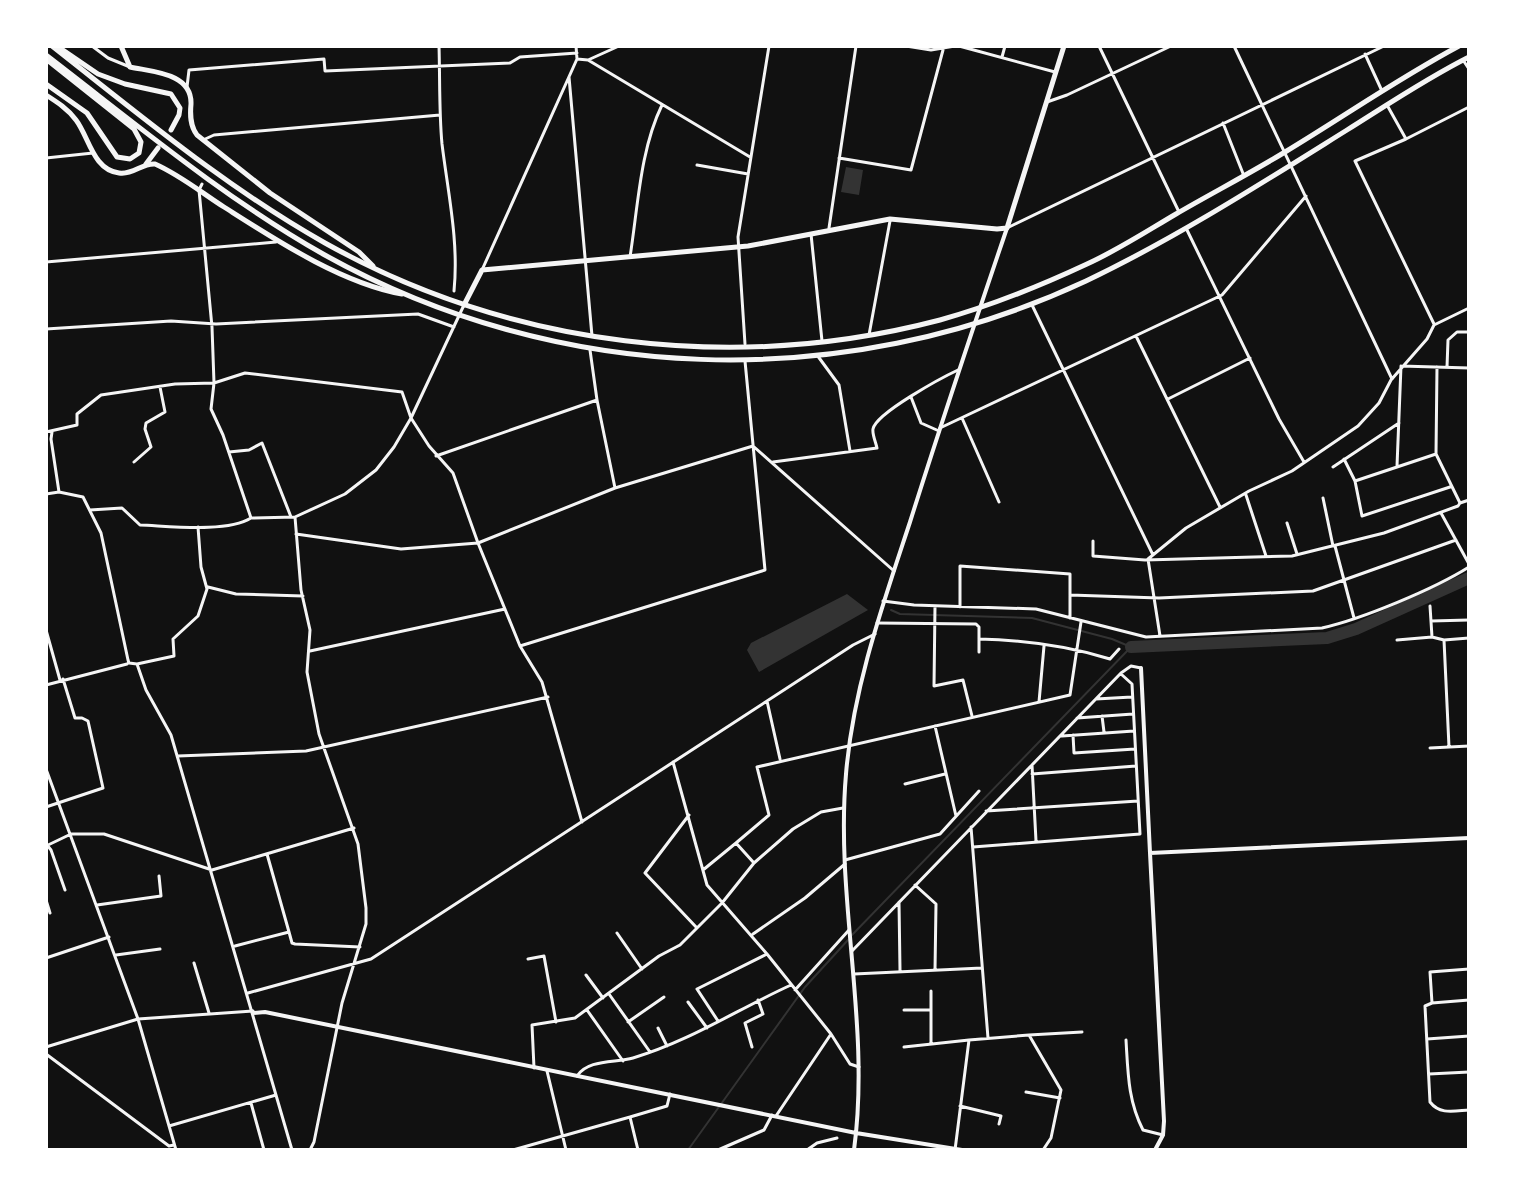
<svg xmlns="http://www.w3.org/2000/svg" width="1515" height="1196" font-family="'Times New Roman',serif">
<style>
.water{fill:#333}
.lines{fill:none;stroke-linecap:round;stroke-linejoin:round}
.stream{stroke:#333;stroke-width:2}
.river{stroke:#333;stroke-width:12}
.minor{stroke:#f5f5f5;stroke-width:3}
.tertiary{stroke:#f5f5f5;stroke-width:4}
.secondary{stroke:#f5f5f5;stroke-width:5}
.trunk{stroke:#f5f5f5;stroke-width:5}
</style>
<rect width="100%" height="100%" fill="#111"/>
<path class="water" d="M846 167 863 170 859 195 841 192Z
M847 594 868 610 759 672 747 650 751 643Z"/>
<g class="lines">
<path class="stream" d="M852 935 1131 647 1112 639 1032 618 900 614 891 610
M688 1150 805 987 848 940"/>
<path class="river" d="M1131 647 1327 638 1356 629 1469 578"/>
<path class="minor" d="M92 46 108 58 130 67
M439 46C440 79 439 112 442 144 448 193 459 242 454 291
M906 46 931 50 955 46
M959 46 1055 72
M1099 46 1179 212
M1234 46 1392 379
M1365 54 1382 91
M1002 57 1005 46
M577 59 588 60 750 157
M588 60 619 46
M1463 60 1469 69
M569 77 592 336
M187 87 189 70 324 59 325 71 510 63 520 57 577 53
M1047 102 1067 95 1171 46
M1387 105 1406 139
M1223 123 1244 176
M203 140 214 135 440 115
M46 158 93 153
M839 158 911 170 943 50
M697 165 748 174
M202 184 199 190 212 327 214 383 211 409 223 435 251 518
M829 228 856 46
M1007 228 1384 46
M1186 228 1279 419 1304 462
M811 234 822 341
M630 257C638 207 640 150 662 105
M46 262 276 242
M482 270 577 59 576 46
M1032 305 1153 555
M1434 324 1355 161 1406 139 1469 107
M46 329 171 321 216 324 418 314 454 327
M869 335 890 221
M1136 336 1220 507
M745 344 738 237 769 46
M590 350 597 400 615 488
M817 355 839 385 850 451
M1401 366 1469 368
M1437 367 1436 454 1460 503
M1447 367 1448 340 1457 332H1469
M911 397 921 423 939 431
M1168 399 1250 358
M962 418 999 502
M940 428 1222 295 1306 196
M46 432 77 425V414L101 395 175 384 214 383 245 373 402 392 411 418 429 446 453 473 478 543 520 646 542 682 582 822
M52 432 51 439 59 492 83 497 101 533 128 660 129 663 137 664 146 690 171 735 292 1150
M753 446 894 571
M229 452 249 450 262 443 291 517
M1436 454 1355 481 1362 516 1450 487
M436 456 597 400
M1344 459 1355 481
M134 462 151 447 145 429 146 423 165 412 160 387
M773 462 877 448C876 443 872 434 873 429 876 413 943 377 958 370
M1397 466 1401 366
M1333 467 1399 423
M46 494 59 492
M1246 495 1266 556
M1323 498 1333 546
M90 510 122 508 140 525C169 526 227 533 251 518L295 517 345 494 376 470 394 447 411 418 464 305
M1441 513 1469 564
M295 517 301 590 310 630 307 672 319 734 358 844 366 908V924L342 1003 314 1142 310 1150
M1287 523 1297 554
M296 534 401 549 478 543 615 488 753 446
M1093 541V556L1145 560 1292 556 1384 533 1458 506 1460 503 1469 500
M1335 546 1354 618
M208 587 236 594 303 596
M1070 595 1159 598 1313 591 1456 540
M883 601 914 605 1036 609 1146 637 1322 628C1362 619 1434 589 1469 567
M935 606 934 686 963 680 972 716
M1430 606 1432 637 1444 640
M960 607V566L1070 574V618
M1469 607V616
M1431 621 1469 620
M877 623 976 624 979 627V652
M46 630 60 680
M1160 636 1148 559 1186 528 1249 491 1292 471 1358 426 1379 403 1391 380 1427 339 1434 325 1469 308
M979 639C1025 640 1066 645 1110 659L1119 649
M1397 640 1432 637
M520 646 765 570 745 361
M310 651 505 609
M137 664 174 656 173 639 198 616 207 589 201 567 198 527
M46 685 127 664
M1096 699 1132 697
M767 701 780 759
M1039 702 1044 646
M1102 716 1104 732
M1077 718 1133 714
M935 726 956 816
M1073 735 1074 753 1135 749
M1062 736 1134 731
M1449 747 1444 640 1469 638
M1430 748 1469 746
M178 756 306 751 548 697
M673 762 707 885 767 954 831 1034 850 1064 859 1067
M1032 765 1036 841
M46 769 138 1019 176 1150
M1032 774 1136 766
M905 784 945 774
M46 807 103 788 88 721 82 718H75L63 679
M986 811 1138 801
M689 815 645 873 697 928
M971 827 988 1038
M47 845 51 850 65 890
M46 846 71 834H104L212 870 354 828
M973 847 1140 834 1132 684 1121 674
M845 860 940 834 979 791
M754 863 736 843 769 815 757 767 1070 695 1081 622
M703 870 736 843
M915 885 936 904 935 970
M46 900 50 913
M899 902 900 970
M97 905 161 896 159 876
M289 932 292 943 295 944 360 947
M617 933 642 969
M753 934 805 898 845 864
M235 946 289 932 267 854
M852 951 1121 673 1131 666 1141 668
M116 955 160 949
M46 958 109 937
M528 959 544 956 556 1022
M194 963 209 1013
M854 974 982 968
M586 975 603 998
M795 990 849 930
M931 991V1043
M248 993 371 959 853 645 875 634
M609 994 650 1052
M1469 1000 1432 1003 1425 1006 1430 1102C1440 1115 1454 1111 1469 1110
M688 1002 707 1028
M1432 1003 1430 972 1469 969
M587 1010 623 1061
M904 1010H931
M718 1021 697 989 767 954
M628 1022 664 997
M658 1028 667 1046
M1029 1035 1082 1032
M1427 1039 1469 1036
M1126 1040C1128 1073 1128 1101 1143 1130L1163 1135
M46 1047 138 1019 253 1011
M752 1047 745 1023 763 1014 758 1000
M904 1047 969 1040
M46 1054 169 1146 174 1145
M534 1068 532 1025 575 1018 659 956 680 945 722 903 754 863 793 829 821 812 843 808
M547 1071 566 1150
M1429 1074 1469 1072
M577 1076C588 1059 615 1063 633 1058 690 1041 738 1009 791 985
M1026 1092 1060 1098
M251 1103 264 1150
M960 1106 1001 1116 999 1124
M776 1116 831 1034
M630 1117 667 1106 670 1094
M169 1126 276 1095
M513 1150 630 1117 638 1150
M718 1150 764 1130 772 1115
M807 1150 817 1143 837 1138
M955 1150 969 1040 1029 1035 1061 1090 1051 1138 1043 1150"/>
<path class="tertiary" d="M1141 668 1150 853
M253 1013 265 1012 856 1133 962 1150
M854 1150C871 1025 835 900 846 774 853 688 883 604 910 522 941 424 974 325 1007 228
M1155 1150 1163 1135 1164 1121 1150 853 1469 838"/>
<path class="secondary" d="M121 46 130 67C153 72 192 73 191 104 190 115 190 126 197 135L270 193 359 252 373 266
M46 95C57 102 68 109 76 120 89 137 93 170 119 173 133 175 142 163 155 164 180 175 202 193 224 207 276 240 341 283 402 294
M464 305 482 270 748 246 890 219 997 229 1007 228 1064 46"/>
<path class="trunk" d="M52 46C140 115 227 188 325 243 511 347 734 374 940 320 990 306 1040 286 1087 264 1118 250 1147 231 1176 214 1212 193 1249 174 1285 152 1343 117 1399 78 1459 46
M57 46 98 74 125 84 171 94 180 108 179 115 171 130
M46 55C136 124 224 198 323 254 557 385 842 395 1086 281 1176 238 1262 183 1347 130 1387 105 1427 78 1469 57
M46 59 134 129 141 142 139 153 130 159 117 157 87 113 46 84
M146 164 158 148"/>
</g>
<rect width="1515" height="1196" fill="none" stroke="#ffffff" stroke-width="96"/>
</svg>
